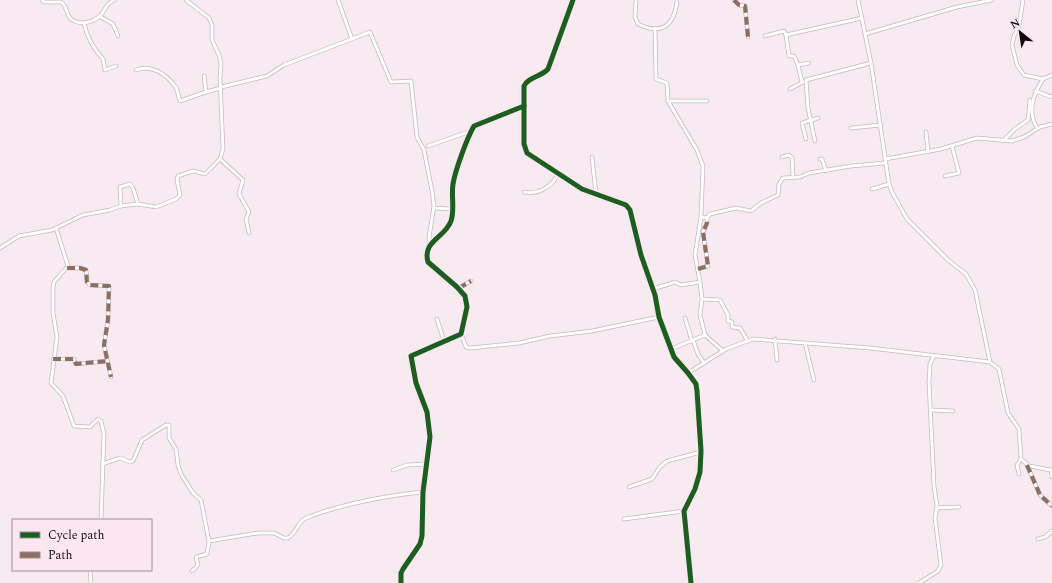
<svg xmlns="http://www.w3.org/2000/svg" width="1052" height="583" viewBox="0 0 1052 583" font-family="Spectral,serif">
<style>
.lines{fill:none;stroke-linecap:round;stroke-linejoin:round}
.street-casing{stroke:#c3babe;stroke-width:4.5}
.street{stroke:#fefcfd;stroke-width:3}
.quiet{stroke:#8d6e63;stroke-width:4;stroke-dasharray:8 4;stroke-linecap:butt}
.cycleway-casing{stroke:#fce6f0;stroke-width:8}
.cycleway{stroke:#1b5e20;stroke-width:5}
</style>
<rect width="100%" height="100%" fill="#f7ebf1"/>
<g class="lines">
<defs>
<g id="street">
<path d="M42,0L44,2H61C67,6 66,13 70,18C78,26 92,23 100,16C106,10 104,5 114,0"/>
<polyline points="338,0 352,39"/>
<path d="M573,0L548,69C541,77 528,77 524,86V144L527,153L582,189L626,205L630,210L641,255L655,295L659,317L674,357L688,373L696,384L697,391L701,451L700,472L695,489L684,511L691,583"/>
<path d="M636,0L635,17L638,24C662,36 675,25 677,0"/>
<polyline points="734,0 739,5 745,6 748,37"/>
<polyline points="858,0 871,63 889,184 892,192 907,219 948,260 966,274 975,290 990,362"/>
<polyline points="1023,0 1019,26 1014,36 1012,45 1017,65 1024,75 1043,79"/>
<polyline points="99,16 113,24 118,36"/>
<path d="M84,23C87,38 93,48 103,59L105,70L116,66"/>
<polyline points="655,28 656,79 667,83 668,101"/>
<polyline points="865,34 957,7 992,0"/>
<polyline points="765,36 784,31 786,35"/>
<polyline points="798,65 794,56 789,56 786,35 862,18"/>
<path d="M136,70C151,64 166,74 175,86C178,90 178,96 180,101L206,92"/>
<polyline points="204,76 206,92 221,88"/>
<polyline points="802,82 798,65 809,63"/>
<polyline points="221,87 267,76 284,65 370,32 391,82 411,81 417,137 424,150 432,191 434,206 429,237 430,243"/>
<polyline points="790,89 803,82"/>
<polyline points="1035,91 1052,97"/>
<polyline points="851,128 881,125"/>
<path d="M1037,128C1027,111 1033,95 1043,79L1052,75"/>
<polyline points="926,132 928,152"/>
<polyline points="806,139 802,123 818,118"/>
<polyline points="815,141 808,108 806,80 871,63"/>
<polyline points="1003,141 1015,129 1028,120 1030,100"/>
<polyline points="428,146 471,131"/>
<polyline points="592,157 596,194"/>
<polyline points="782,157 789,155 792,158 793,176"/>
<polyline points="220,159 243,180 239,194 249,212 246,219 249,233"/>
<polyline points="820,159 822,159 826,171"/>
<polyline points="885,159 941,149 977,138 1012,141 1024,137 1040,127 1052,124"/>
<polyline points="945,176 959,173 952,146"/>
<polyline points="872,189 889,184"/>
<path d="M524,192C538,195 552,187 558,174"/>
<polyline points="121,206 120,187 130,184 133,188 138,204"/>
<polyline points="434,208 452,209"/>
<polyline points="701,217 707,218 710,214 736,208 751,211 761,203 778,195 779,184 783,178 800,177 809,173 851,166 885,163"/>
<polyline points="56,228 68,266 54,282 53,288 53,313 57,337 51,383 63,396 74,426 90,427 98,419 101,421 104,434 101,520"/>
<polyline points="0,248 19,236 52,230 83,215 110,210 121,206 138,204 156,207 176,199 180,195 177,180 178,176 193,171 205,174 220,159 223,149 220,79 221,64 219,55 212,40 212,25 209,18 186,0"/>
<polyline points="67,268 80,268 86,270 87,282 90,285 109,286 108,320 104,345 111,377"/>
<polyline points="698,269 708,266 703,232 707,223 707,218"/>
<polyline points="700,282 695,255 701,217 703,166 697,150 668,101 707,101"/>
<polyline points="459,288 471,281"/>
<polyline points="653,289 675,282 681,285 700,282 702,299 720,300 728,315 728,321 732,322 732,327 740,328 747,340"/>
<polyline points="702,299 700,315 705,335"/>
<polyline points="685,318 692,341"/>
<polyline points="437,319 444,341"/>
<polyline points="461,334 466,347 470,348 519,343 550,336 592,331 659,317"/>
<polyline points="775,339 777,360"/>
<polyline points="693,340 698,354 704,363"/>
<polyline points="805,343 814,380"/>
<polyline points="671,349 705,335 723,351"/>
<polyline points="53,359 74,359 76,364 107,361"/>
<polyline points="688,373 726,349 753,339 870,348 990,362 999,369 1008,413 1019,429 1021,459 1029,466 1051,470 1052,477"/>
<polyline points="931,410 953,411"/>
<path d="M102,464L120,458L130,462L133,461L142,440L166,425H169V438L176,449L178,465L181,474L193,493L201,500L209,541L258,533H274L284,538H288C296,534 298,521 306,518C338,505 389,495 423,492"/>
<polyline points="1027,465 1040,495 1052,506"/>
<polyline points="393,470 407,465 428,464"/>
<polyline points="1019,474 1017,465 1021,459"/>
<polyline points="629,487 652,479 660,467 667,461 701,452"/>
<polyline points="937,508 959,507"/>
<polyline points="624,519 684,511"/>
<polyline points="1038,539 1045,537 1052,531"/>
<polyline points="90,570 91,583"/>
<polyline points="192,571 198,565 196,557 207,554 209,541"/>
<path d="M401,583V573L403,569L420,544L422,536L423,492L430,437L427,412L416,383L411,356L461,334L467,307L465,296L457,287L428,262C422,241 445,238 451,221C455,210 451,196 453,184C455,171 467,138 474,126L524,106"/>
<polyline points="919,583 938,571 941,565 935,518 937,506 934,486 929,382 930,364 934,356"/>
</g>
</defs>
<use href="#street" class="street-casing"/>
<use href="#street" class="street"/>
<g class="quiet">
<polyline points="734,0 739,5 745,6 748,37"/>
<polyline points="67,268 80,268 86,270 87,282 90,285 109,286 108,320 104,345 111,377"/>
<polyline points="698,269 708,266 703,232 707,223 707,218"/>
<polyline points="459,288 471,281"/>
<polyline points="53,359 74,359 76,364 107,361"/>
<polyline points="1027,465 1040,495 1052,506"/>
</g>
<defs>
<g id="cycleway">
<path d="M573,0L548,69C541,77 528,77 524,86V144L527,153L582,189L626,205L630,210L641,255L655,295L659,317L674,357L688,373L696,384L697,391L701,451L700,472L695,489L684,511L691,583"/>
<path d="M401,583V573L403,569L420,544L422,536L423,492L430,437L427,412L416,383L411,356L461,334L467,307L465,296L457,287L428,262C422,241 445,238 451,221C455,210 451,196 453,184C455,171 467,138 474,126L524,106"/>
</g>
</defs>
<use href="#cycleway" class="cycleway-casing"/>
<use href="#cycleway" class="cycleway"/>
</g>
<rect x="12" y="519" width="140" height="52" fill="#fce6f0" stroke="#9e8e95"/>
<rect x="20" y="532" width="20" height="6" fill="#1b5e20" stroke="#9e8e95"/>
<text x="48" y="539" font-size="12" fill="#10090d">Cycle path</text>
<rect x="20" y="552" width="20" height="6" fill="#8d6e63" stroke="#9e8e95"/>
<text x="48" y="559" font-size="12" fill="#10090d">Path</text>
<g transform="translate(1020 32) rotate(330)" stroke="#fce6f0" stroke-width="3" paint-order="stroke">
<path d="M0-3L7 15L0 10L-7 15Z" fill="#10090d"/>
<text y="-6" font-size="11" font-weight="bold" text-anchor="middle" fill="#10090d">N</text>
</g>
</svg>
